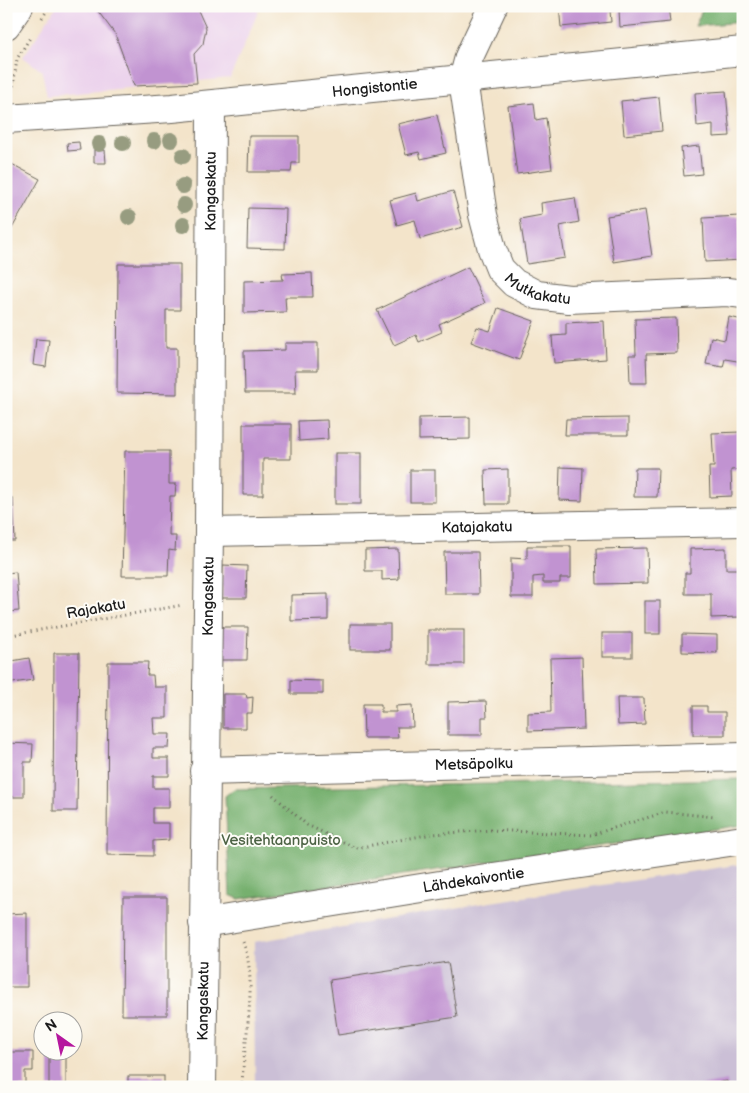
<svg xmlns="http://www.w3.org/2000/svg" width="749" height="1093" viewBox="0 0 749 1093" font-family="'Balsamiq Sans',sans-serif">
<style>
.built{fill:#ebd1ec}
.industrial{fill:#cbbfd6}
.forest{fill:#76b06e;stroke:#496645}
.building{fill:#c193d1}
.lines{fill:none;stroke-linecap:round;stroke-linejoin:round}
.minor-casing{stroke:#676259;stroke-width:30}
.path{stroke:#676259;stroke-width:3;stroke-dasharray:1 4;stroke-linecap:butt}
.minor{stroke:#fff;stroke-width:28}
.tree{fill:#979c80}
.labels{text-anchor:middle;dominant-baseline:central;stroke-width:4;stroke-linejoin:round;paint-order:stroke}
.street-label{font-size:15px;fill:#1c1c1c;stroke:#fdfcf7}
.park-label{font-size:15px;fill:#4c6244;stroke:#fdfcf7}
</style>
<rect width="100%" height="100%" fill="#fdfcf7"/>
<filter id="ink" filterUnits="userSpaceOnUse"><feTurbulence type="fractalNoise" baseFrequency=".02" numOctaves="2"/><feDisplacementMap in="SourceGraphic" scale="10" xChannelSelector="R" yChannelSelector="G"/><feConvolveMatrix kernelMatrix="1 2 1 2 8 2 1 2 1" color-interpolation-filters="sRGB"/></filter>
<filter id="wash" filterUnits="userSpaceOnUse"><feTurbulence type="fractalNoise" baseFrequency=".0096" numOctaves="4" result="noise"/><feDisplacementMap in="SourceGraphic" scale="20" xChannelSelector="R" yChannelSelector="G"/><feGaussianBlur stdDeviation="1.12" result="paint"/><feColorMatrix in="noise" values="0 0 0 0 0 0 0 0 0 0 0 0 0 0 0 0 0 1.4 0 .05"/><feComposite in="paint" operator="in"/></filter>
<g filter="url(#wash)">
<rect width="100%" height="100%" fill="#f3e4ca"/>
<polygon class="built" points="57,6 253,6 259,10 230,78 47,96 42,71 23,57"/>
<polygon class="industrial" points="743,864 743,1087 255,1087 254,942 491,902"/>
<g class="forest">
<polygon points="704,6 743,6 743,22 695,26"/>
<polygon points="743,779 743,825 239,899 230,895 225,796 234,789"/>
</g>
<g id="blocks">
<g class="building">
<polygon points="94,6 196,6 206,28 203,44 194,54 197,83 134,86 115,34"/>
<polygon points="559,6 668,6 670,22 620,27 619,10 610,11 611,22 561,27"/>
<polygon points="726,91 730,136 713,137 713,124 697,126 695,93"/>
<polygon points="659,97 662,131 624,135 621,101"/>
<polygon points="534,103 536,120 546,118 552,169 517,174 508,106"/>
<polygon points="437,115 446,153 421,159 419,152 406,155 398,124"/>
<polygon points="249,136 299,136 299,163 292,163 291,172 248,172"/>
<polygon points="79,142 80,150 68,151 67,143"/>
<polygon points="699,146 702,174 684,176 681,148"/>
<polygon points="94,150 105,150 106,163 94,163"/>
<polygon points="6,161 40,179 6,239"/>
<polygon points="453,191 463,227 420,239 415,220 397,225 390,200 416,193 418,201"/>
<polygon points="575,198 579,222 560,226 565,258 527,264 520,219 542,215 541,203"/>
<polygon points="248,208 286,209 285,249 247,248"/>
<polygon points="645,210 652,256 614,262 607,216"/>
<polygon points="739,216 742,260 705,262 703,218"/>
<polygon points="118,264 180,264 180,310 166,310 166,348 177,348 177,394 117,393"/>
<polygon points="468,267 485,303 439,324 442,332 419,342 416,335 394,345 377,310"/>
<polygon points="312,273 313,297 285,297 286,312 244,313 244,281 283,280 282,274"/>
<polygon points="498,308 534,321 519,360 471,342 477,327 490,331"/>
<polygon points="729,317 743,320 743,362 725,359 723,367 706,364 711,337 725,340"/>
<polygon points="676,318 677,353 646,354 647,383 630,383 629,355 636,355 635,319"/>
<polygon points="604,321 606,359 554,363 552,336 566,335 566,323"/>
<polygon points="36,339 49,340 46,367 33,365"/>
<polygon points="285,343 318,343 318,370 295,370 296,393 245,393 244,351 285,350"/>
<polygon points="470,417 470,439 419,440 419,418"/>
<polygon points="628,418 628,435 565,435 566,419"/>
<polygon points="327,420 328,439 299,441 298,421"/>
<polygon points="243,424 291,424 291,459 263,459 263,495 243,495"/>
<polygon points="741,432 742,469 731,470 732,496 710,497 709,467 714,467 712,433"/>
<polygon points="125,451 169,451 169,484 176,484 175,496 170,496 169,536 176,536 175,551 169,550 168,576 122,576"/>
<rect x="335" y="453" width="26" height="51"/>
<polygon points="560,467 583,468 582,501 559,500"/>
<polygon points="635,468 658,468 657,497 634,497"/>
<polygon points="508,469 508,504 486,504 485,470"/>
<rect x="410" y="470" width="25" height="32"/>
<polygon points="6,498 13,498 15,541 6,541"/>
<polygon points="527,546 571,546 571,578 560,578 560,583 543,583 543,576 533,577 533,597 511,597 511,558 527,559"/>
<polygon points="647,548 648,583 597,584 596,549"/>
<polygon points="726,548 726,569 740,569 740,617 711,618 711,594 685,594 685,573 690,573 690,549"/>
<polygon points="398,549 399,579 382,580 382,571 365,571 365,550"/>
<polygon points="444,552 478,552 479,594 445,594"/>
<polygon points="223,565 247,566 246,598 222,598"/>
<polygon points="16,572 19,611 6,612 6,573"/>
<polygon points="328,594 328,620 291,621 291,595"/>
<rect x="645" y="601" width="15" height="33"/>
<rect x="350" y="624" width="40" height="26"/>
<polygon points="221,627 248,627 247,660 221,660"/>
<rect x="428" y="630" width="36" height="34"/>
<rect x="602" y="633" width="30" height="24"/>
<polygon points="682,634 717,635 717,653 682,652"/>
<polygon points="54,653 79,653 77,811 53,811"/>
<polygon points="582,657 584,729 528,731 528,713 551,712 550,658"/>
<polygon points="29,658 33,680 6,684 6,662"/>
<polygon points="108,662 148,662 147,675 153,675 154,687 167,687 167,718 153,718 154,734 170,734 169,748 153,748 153,758 169,758 169,776 153,776 153,788 169,788 169,808 153,808 153,823 169,823 169,840 153,841 153,856 107,855"/>
<polygon points="291,680 323,681 323,694 291,694"/>
<polygon points="223,694 246,694 247,698 253,697 252,713 246,713 246,728 223,728"/>
<polygon points="617,698 644,698 645,724 618,725"/>
<polygon points="486,701 487,717 482,717 482,735 448,735 448,702"/>
<polygon points="363,704 381,704 381,712 396,712 396,706 412,705 413,727 397,727 398,738 364,738"/>
<polygon points="693,706 707,706 707,712 725,712 725,735 693,735"/>
<polygon points="6,743 33,744 32,762 24,762 24,797 6,797"/>
<polygon points="123,897 167,897 167,1015 122,1015"/>
<polygon points="27,913 27,987 6,987 6,914"/>
<polygon points="448,962 457,1017 338,1035 330,980"/>
<rect x="49" y="1050" width="17" height="37"/>
<polygon points="6,1052 33,1052 33,1071 25,1071 25,1087 6,1087"/>
<rect x="128" y="1076" width="36" height="11"/>
<polygon points="727,1081 728,1087 700,1087 700,1086"/>
</g>
</g>
</g>
<g filter="url(#ink)">
<use href="#blocks" fill-opacity="0" stroke="#676259" stroke-width="1"/>
<g class="lines">
<defs>
<g id="minor">
<path id="s1" d="M493,6L469,57L463,80L483,215L492,249L500,269L514,283L537,295L569,299L727,292L743,294"/>
<polyline points="6,25 19,6"/>
<path id="s2" d="M6,119L172,108L743,51"/>
<path id="s3" d="M209,532L743,522"/>
<path id="s4" d="M204,771L743,757"/>
<path id="s5" d="M203,923L446,884L743,840"/>
<path id="s6" d="M202,1087L209,532L211,105"/>
</g>
</defs>
<use href="#minor" class="minor-casing"/>
<g class="path">
<polyline points="42,18 50,6"/>
<polyline points="6,83 13,88"/>
<polyline points="9,95 13,88 17,59 31,36"/>
<polyline points="6,636 183,605"/>
<polyline points="273,795 307,825 356,848 432,834 492,830 591,835 666,812 715,817"/>
<path d="M242,1087C243,1043 259,983 243,942"/>
</g>
<use href="#minor" class="minor"/>
</g>
<g class="tree">
<circle cx="171" cy="140" r="8"/>
<circle cx="154" cy="141" r="8"/>
<circle cx="123" cy="143" r="8"/>
<circle cx="99" cy="144" r="8"/>
<circle cx="183" cy="156" r="8"/>
<circle cx="183" cy="186" r="8"/>
<circle cx="184" cy="205" r="8"/>
<circle cx="129" cy="217" r="8"/>
<circle cx="183" cy="225" r="8"/>
</g>
</g>
<g class="labels">
<g class="street-label">
<text stroke="none"><textPath href="#s2" startOffset="370">Hongistontie</textPath></text>
<text stroke="none"><textPath href="#s6" startOffset="896">Kangaskatu</textPath></text>
<text stroke="none"><textPath href="#s1" startOffset="318">Mutkakatu</textPath></text>
<text stroke="none"><textPath href="#s3" startOffset="268">Katajakatu</textPath></text>
<text stroke="none"><textPath href="#s6" startOffset="491">Kangaskatu</textPath></text>
<text transform="translate(96 609) rotate(-10)">Rajakatu</text>
<text stroke="none"><textPath href="#s4" startOffset="270">Metsäpolku</textPath></text>
<text stroke="none"><textPath href="#s5" startOffset="274">Lähdekaivontie</textPath></text>
<text stroke="none"><textPath href="#s6" startOffset="86">Kangaskatu</textPath></text>
</g>
<g class="park-label">
<text x="281" y="840">Vesitehtaanpuisto</text>
</g>
</g>
<rect width="749" height="1093" fill="none" stroke="#fdfcf7" stroke-width="25"/>
<g transform="translate(58 1036) rotate(327)"><circle r="24" fill="#fdfcf7" stroke="#a3a29f"/>
<path d="M0-4L9 19L0 12L-9 19Z" fill="#b5179e"/>
<text y="-8" font-size="14" font-weight="bold" text-anchor="middle" fill="#1c1c1c">N</text>
</g>
</svg>
